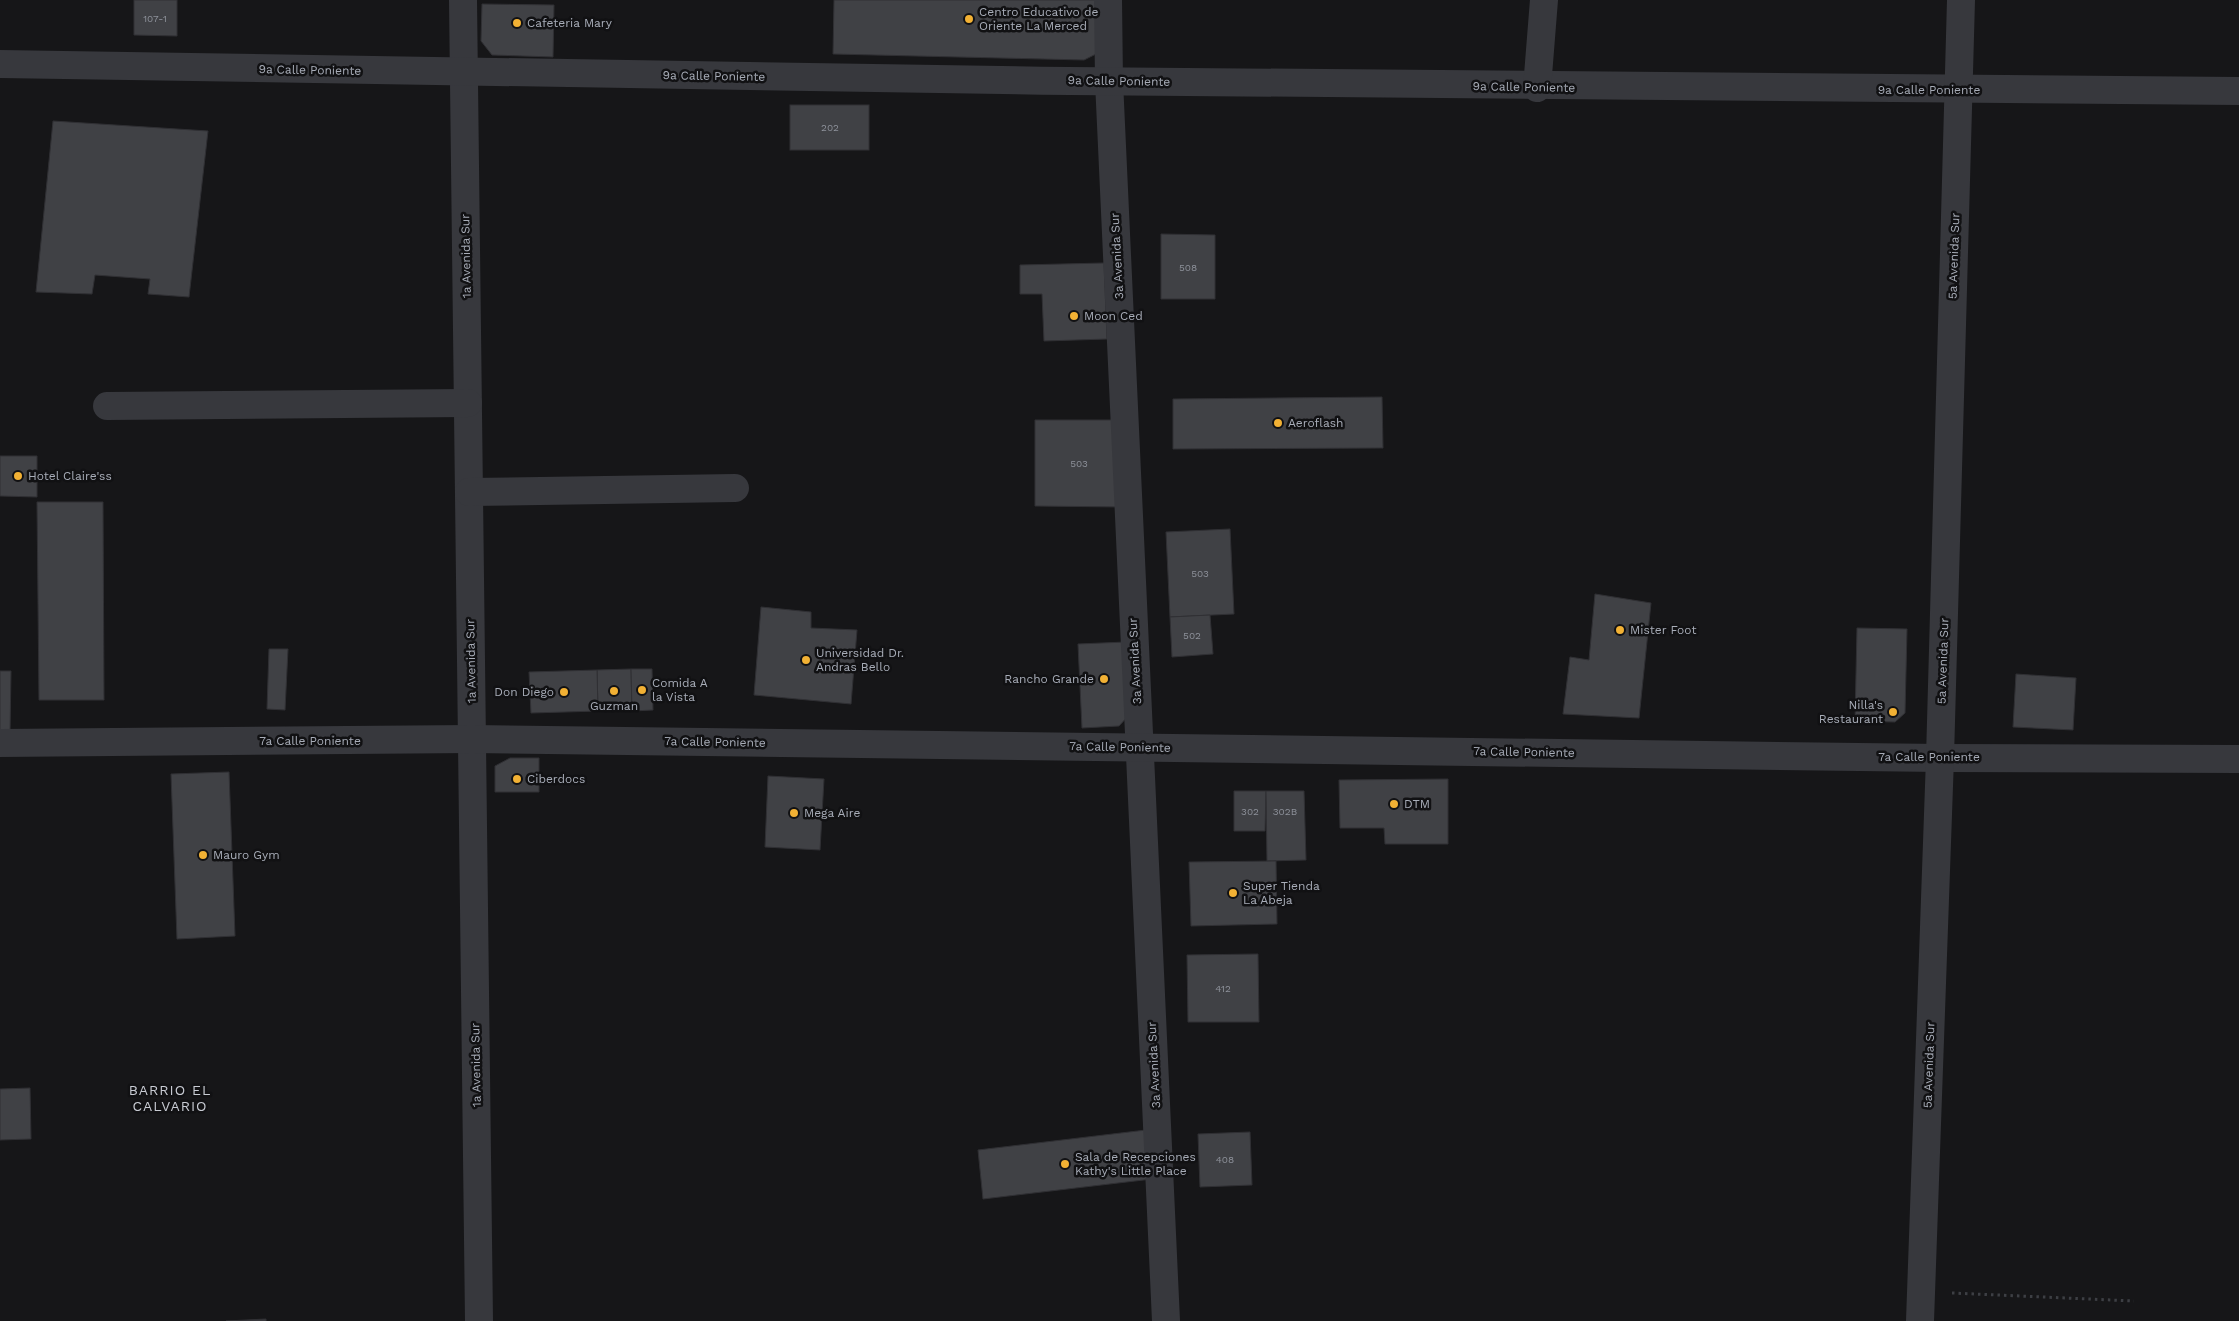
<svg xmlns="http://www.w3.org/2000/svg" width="2239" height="1321" viewBox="0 0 2239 1321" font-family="'Work Sans',sans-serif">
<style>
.building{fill:#404145;stroke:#303034}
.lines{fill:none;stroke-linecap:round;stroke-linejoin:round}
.path{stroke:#3d3f44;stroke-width:3;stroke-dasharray:2.5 4;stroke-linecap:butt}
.minor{stroke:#37383d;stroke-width:28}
.poi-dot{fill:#f2b134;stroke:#111113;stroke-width:2}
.labels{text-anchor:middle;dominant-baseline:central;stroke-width:5;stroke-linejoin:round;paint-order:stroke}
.number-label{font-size:10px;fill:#8e929b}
.poi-label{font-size:12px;fill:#a8adb8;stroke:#111113;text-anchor:start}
.street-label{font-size:12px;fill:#a8adb8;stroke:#111113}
.neighbourhood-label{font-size:14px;letter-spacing:1px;fill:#c9ccd4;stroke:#111113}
</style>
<rect width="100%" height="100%" fill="#161618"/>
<g class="building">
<polygon points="134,0 177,0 177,36 134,35"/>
<polygon points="834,0 1105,0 1100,52 1084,60 833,54"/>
<polygon points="482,4 554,5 553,57 492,55 481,41"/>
<rect x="790" y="105" width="79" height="45"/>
<polygon points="53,121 208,131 189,297 148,294 150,279 95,275 92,294 36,292"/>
<polygon points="1161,234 1215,235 1215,299 1161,299"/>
<polygon points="1104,263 1107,339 1044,341 1042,294 1020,294 1020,265"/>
<polygon points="1382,397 1383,448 1173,449 1173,399"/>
<polygon points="1035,420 1122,420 1123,507 1035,506"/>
<polygon points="0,456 37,456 37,497 0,496"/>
<polygon points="37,502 103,502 104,700 39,700"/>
<polygon points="1230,529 1234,614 1170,617 1166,532"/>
<polygon points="1595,594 1651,603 1639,718 1563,714 1570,657 1589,660"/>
<polygon points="761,607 811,612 811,628 857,630 851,704 754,695"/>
<polygon points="1210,615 1213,654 1172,657 1170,617"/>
<polygon points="1857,628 1907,629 1905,713 1895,722 1855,721"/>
<polygon points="1126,642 1130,714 1119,726 1082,728 1078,644"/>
<polygon points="269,649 288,649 285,710 267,709"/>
<polygon points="631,669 632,711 598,711 597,670"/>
<polygon points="631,669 652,669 653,710 632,711"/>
<polygon points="597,670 598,711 531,713 529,672"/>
<polygon points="0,671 11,671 10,732 0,732"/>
<polygon points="2016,674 2076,678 2073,730 2013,727"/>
<polygon points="510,758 539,758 539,792 495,792 495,766"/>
<polygon points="229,772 235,936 177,939 171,774"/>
<polygon points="768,776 824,779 820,850 765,847"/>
<polygon points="1448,779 1448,844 1385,844 1384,828 1340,828 1339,780"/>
<polygon points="1234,791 1266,791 1265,831 1234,831"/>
<polygon points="1266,791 1304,791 1306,860 1267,861"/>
<polygon points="1276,861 1277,924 1191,926 1189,862"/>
<polygon points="1258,954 1259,1022 1188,1022 1187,955"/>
<polygon points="30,1088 31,1139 0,1140 0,1089"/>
<polygon points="1146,1130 1152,1179 983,1199 978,1150"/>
<polygon points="1250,1132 1252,1185 1200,1187 1198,1134"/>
<polygon points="266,1319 266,1321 226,1321"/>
</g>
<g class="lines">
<polyline class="path" points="1952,1293 2134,1301"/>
<g class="minor">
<polyline points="463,0 479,1321"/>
<polyline points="1108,0 1109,81 1166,1321"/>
<path d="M0,64C746,78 1493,88 2239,91"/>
<polyline points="1537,88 1544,0"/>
<polyline points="107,406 468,403"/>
<polyline points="469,492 735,488"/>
<polyline points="0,743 472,739 1940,758 2239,759"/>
<polyline points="1920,1321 1940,758 1961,0"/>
</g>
</g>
<g class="poi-dot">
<circle cx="969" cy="19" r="5"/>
<circle cx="517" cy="23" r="5"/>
<circle cx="1074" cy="316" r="5"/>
<circle cx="1278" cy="423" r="5"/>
<circle cx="18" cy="476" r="5"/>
<circle cx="1620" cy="630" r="5"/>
<circle cx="806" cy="660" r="5"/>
<circle cx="1104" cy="679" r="5"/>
<circle cx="642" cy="690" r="5"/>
<circle cx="614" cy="691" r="5"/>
<circle cx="564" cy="692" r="5"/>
<circle cx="1893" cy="712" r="5"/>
<circle cx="517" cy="779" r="5"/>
<circle cx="1394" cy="804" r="5"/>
<circle cx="794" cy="813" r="5"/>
<circle cx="203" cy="855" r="5"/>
<circle cx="1233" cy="893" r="5"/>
<circle cx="1065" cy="1164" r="5"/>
</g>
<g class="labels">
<g class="number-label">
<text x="155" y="18">107-1</text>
<text x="830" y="127">202</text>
<text x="1188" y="267">508</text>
<text x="1079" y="463">503</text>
<text x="1200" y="573">503</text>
<text x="1192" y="635">502</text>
<text x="1250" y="811">302</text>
<text x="1285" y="811">302B</text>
<text x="1223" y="988">412</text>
<text x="1225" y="1159">408</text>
</g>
<g class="poi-label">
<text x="979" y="12">Centro Educativo de<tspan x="979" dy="14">Oriente La Merced</tspan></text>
<text x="527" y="23">Cafeteria Mary</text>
<text x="1084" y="316">Moon Ced</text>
<text x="1288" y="423">Aeroflash</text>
<text x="28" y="476">Hotel Claire'ss</text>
<text x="1630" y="630">Mister Foot</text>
<text x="816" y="653">Universidad Dr.<tspan x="816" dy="14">Andras Bello</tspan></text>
<text x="1094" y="679" text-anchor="end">Rancho Grande</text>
<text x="652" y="683">Comida A<tspan x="652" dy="14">la Vista</tspan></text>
<text x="554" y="692" text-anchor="end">Don Diego</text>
<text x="1883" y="705" text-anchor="end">Nilla's<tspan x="1883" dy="14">Restaurant</tspan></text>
<text x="614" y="706" text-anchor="middle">Guzman</text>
<text x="527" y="779">Ciberdocs</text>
<text x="1404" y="804">DTM</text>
<text x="804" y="813">Mega Aire</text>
<text x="213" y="855">Mauro Gym</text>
<text x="1243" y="886">Super Tienda<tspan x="1243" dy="14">La Abeja</tspan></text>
<text x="1075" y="1157">Sala de Recepciones<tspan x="1075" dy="14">Kathy's Little Place</tspan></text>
</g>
<g class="street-label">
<text transform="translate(310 70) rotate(1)">9a Calle Poniente</text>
<text transform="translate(714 76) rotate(1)">9a Calle Poniente</text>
<text transform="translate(1119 81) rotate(1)">9a Calle Poniente</text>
<text transform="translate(1524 87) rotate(1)">9a Calle Poniente</text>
<text x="1929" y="90">9a Calle Poniente</text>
<text transform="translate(466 256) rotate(-91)">1a Avenida Sur</text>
<text transform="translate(1117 256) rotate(-93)">3a Avenida Sur</text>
<text transform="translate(1954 256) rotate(-88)">5a Avenida Sur</text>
<text transform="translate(471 661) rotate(-91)">1a Avenida Sur</text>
<text transform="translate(1135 661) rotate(-93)">3a Avenida Sur</text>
<text transform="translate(1943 661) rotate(-88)">5a Avenida Sur</text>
<text x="310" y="741">7a Calle Poniente</text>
<text transform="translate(715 742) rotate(1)">7a Calle Poniente</text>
<text transform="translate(1120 747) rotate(1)">7a Calle Poniente</text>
<text transform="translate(1524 752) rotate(1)">7a Calle Poniente</text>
<text x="1929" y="757">7a Calle Poniente</text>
<text transform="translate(476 1065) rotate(-91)">1a Avenida Sur</text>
<text transform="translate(1154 1065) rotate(-93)">3a Avenida Sur</text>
<text transform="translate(1929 1065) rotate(-88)">5a Avenida Sur</text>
</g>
<g class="neighbourhood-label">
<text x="170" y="1090">BARRIO EL<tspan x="170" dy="16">CALVARIO</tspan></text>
</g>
</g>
</svg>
